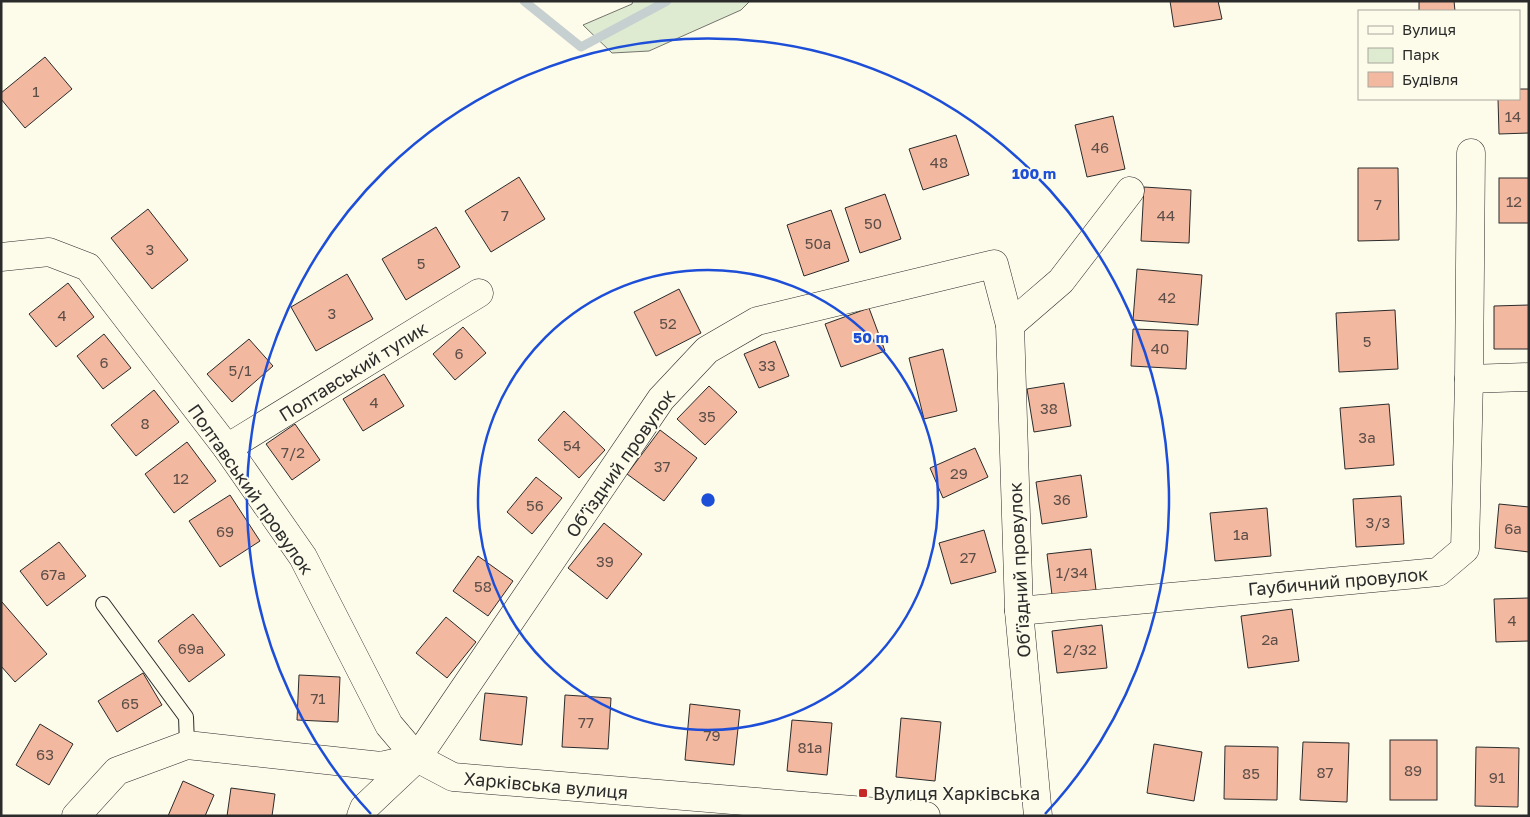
<svg xmlns="http://www.w3.org/2000/svg" width="1530" height="817" viewBox="0 0 1530 817" font-family="'Golos Text',sans-serif">
<style>
.green{fill:#deebd1;stroke:#74746e}
.lines{fill:none;stroke-linecap:round;stroke-linejoin:round}
.stream{stroke:#c7d0d0;stroke-width:9}
.building{fill:#f2b8a0;stroke:#2b2b2b}
.lane-casing{stroke:#2b2b2b;stroke-width:16}
.street-casing{stroke:#2b2b2b;stroke-width:29}
.secondary-casing{stroke:#2b2b2b;stroke-width:29}
.lane{stroke:#fdfbea;stroke-width:14}
.street{stroke:#fdfbea;stroke-width:28}
.secondary{stroke:#fdfbea;stroke-width:28}
.ring{fill:none;stroke:#1d4ed8;stroke-width:2.5}
.poi-dot{fill:#c62828;stroke:#fdfbea;stroke-width:2}
.labels{text-anchor:middle;dominant-baseline:central;stroke-width:4;stroke-linejoin:round;paint-order:stroke}
.number-label{font-size:15px;fill:#5d4e48}
.street-label{font-size:18px;fill:#2b2b2b;stroke:#fdfbea}
.poi-label{font-size:18px;fill:#2b2b2b;stroke:#fdfbea;text-anchor:start}
.centre{fill:#1d4ed8;stroke:#fdfbea;stroke-width:2.5}
.ring-label{font-size:15px;text-anchor:middle;font-weight:bold;fill:#1d4ed8;stroke:#fdfbea;stroke-width:4;stroke-linejoin:round;paint-order:stroke}
</style>
<rect width="100%" height="100%" fill="#fdfbea"/>
<polygon class="green" points="633,1 750,1 741,10 649,51 612,53 583,25 632,4"/>
<g class="lines">
<polyline class="stream" points="524,1 581,47 667,1"/>
</g>
<g class="building">
<polygon points="1170,1 1218,1 1222,19 1174,27"/>
<polygon points="1419,1 1454,1 1455,11 1419,11"/>
<polygon points="45,57 72,89 25,128 1,99 1,93"/>
<polygon points="1519,89 1529,89 1529,133 1499,134 1498,99 1519,99"/>
<polygon points="1113,116 1125,169 1087,177 1075,125"/>
<polygon points="956,135 969,175 923,190 909,149"/>
<polygon points="1358,168 1398,168 1399,240 1358,241"/>
<polygon points="519,177 545,219 491,252 465,211"/>
<rect x="1499" y="178" width="30" height="45"/>
<polygon points="1144,187 1191,190 1189,243 1141,241"/>
<polygon points="885,194 901,239 860,253 845,208"/>
<polygon points="148,209 188,260 152,289 111,238"/>
<polygon points="831,210 849,261 804,276 787,225"/>
<polygon points="436,227 460,267 406,300 382,259"/>
<polygon points="1137,269 1202,275 1198,325 1133,320"/>
<polygon points="347,274 373,319 316,351 291,307"/>
<polygon points="68,283 94,317 56,347 29,314"/>
<polygon points="679,289 701,333 656,356 634,312"/>
<polygon points="1529,305 1529,349 1494,349 1494,306"/>
<polygon points="869,308 885,351 841,367 825,324"/>
<polygon points="1395,310 1398,369 1339,372 1336,313"/>
<polygon points="463,327 486,353 455,380 433,354"/>
<polygon points="1133,329 1188,331 1186,369 1131,366"/>
<polygon points="104,334 131,368 103,389 77,356"/>
<polygon points="249,339 273,366 232,402 207,374"/>
<polygon points="775,341 789,376 759,388 744,354"/>
<polygon points="943,349 957,411 924,419 909,358"/>
<polygon points="384,374 404,406 363,431 343,399"/>
<polygon points="1064,383 1071,426 1034,432 1027,389"/>
<polygon points="709,386 737,412 705,445 677,419"/>
<polygon points="154,390 179,422 136,456 111,425"/>
<polygon points="1389,404 1394,465 1345,469 1340,408"/>
<polygon points="564,411 605,450 579,478 538,440"/>
<polygon points="295,424 320,460 292,480 266,444"/>
<polygon points="660,430 697,458 664,501 627,474"/>
<polygon points="187,442 216,481 174,513 145,474"/>
<polygon points="975,448 988,477 943,498 930,468"/>
<polygon points="1081,475 1087,517 1042,524 1036,482"/>
<polygon points="536,477 562,498 532,534 507,512"/>
<polygon points="230,495 260,541 220,567 189,521"/>
<polygon points="1401,496 1404,544 1356,547 1353,499"/>
<polygon points="1499,504 1529,507 1529,552 1495,548"/>
<polygon points="1267,508 1271,556 1215,561 1210,513"/>
<polygon points="604,523 642,554 607,599 568,568"/>
<polygon points="984,530 996,572 951,584 939,543"/>
<polygon points="59,542 86,576 47,606 20,571"/>
<polygon points="1091,549 1096,590 1052,595 1047,554"/>
<polygon points="478,556 513,581 488,616 453,591"/>
<polygon points="1529,598 1529,641 1496,642 1494,599"/>
<polygon points="2,602 47,654 15,682 1,666 1,603"/>
<polygon points="1292,609 1299,661 1248,668 1241,616"/>
<polygon points="193,614 225,655 189,682 158,641"/>
<polygon points="446,617 476,642 447,678 416,653"/>
<polygon points="1102,625 1107,668 1057,673 1052,631"/>
<polygon points="143,673 162,705 117,732 98,701"/>
<polygon points="299,675 340,677 338,722 297,720"/>
<polygon points="485,693 527,697 522,745 480,740"/>
<polygon points="565,695 611,698 608,749 562,747"/>
<polygon points="690,704 740,710 734,765 685,760"/>
<polygon points="901,718 941,722 935,781 896,777"/>
<polygon points="792,720 832,723 827,775 787,771"/>
<polygon points="40,724 73,744 49,785 16,765"/>
<rect x="1390" y="740" width="47" height="60"/>
<polygon points="1303,742 1349,743 1347,802 1300,800"/>
<polygon points="1154,744 1202,752 1194,801 1147,793"/>
<polygon points="1225,746 1278,747 1277,800 1224,799"/>
<polygon points="1476,747 1519,748 1518,807 1475,806"/>
<polygon points="183,781 214,795 205,816 168,816"/>
<polygon points="231,788 275,794 272,816 227,816"/>
</g>
<g class="lines">
<defs>
<polyline id="lane" points="103,604 186,717 187,745"/>
<g id="street">
<polyline points="1010,325 1061,281 1130,191"/>
<polyline points="1469,379 1529,377"/>
<polyline points="227,448 479,293"/>
<polyline points="1019,611 1438,572 1465,549 1469,379 1471,153"/>
<polyline points="76,816 117,771 187,745 381,766 417,758"/>
<polyline points="361,816 364,808 417,758 661,399 707,350 757,321 994,264 1010,325 1019,611 1038,816"/>
</g>
<polyline id="secondary" points="1,257 49,252 88,267 227,448 303,557 389,725 417,758 453,777 926,816"/>
</defs>
<use href="#lane" class="lane-casing"/>
<use href="#street" class="street-casing"/>
<use href="#secondary" class="secondary-casing"/>
<use href="#lane" class="lane"/>
<use href="#street" class="street"/>
<use href="#secondary" class="secondary"/>
</g>
<g class="ring">
<circle cx="708" cy="500" r="230"/>
<path d="M371 814A461 461 0 1 1 1045 814"/>
</g>
<rect class="poi-dot" x="858" y="788" width="10" height="10" rx="2.5"/>
<g class="labels">
<g class="number-label">
<text x="36" y="91">1</text>
<text x="1513" y="116">14</text>
<text x="1100" y="147">46</text>
<text x="939" y="162">48</text>
<text x="1514" y="201">12</text>
<text x="1378" y="204">7</text>
<text x="505" y="215">7</text>
<text x="1166" y="215">44</text>
<text x="873" y="223">50</text>
<text x="818" y="243">50а</text>
<text x="150" y="249">3</text>
<text x="421" y="263">5</text>
<text x="1167" y="297">42</text>
<text x="332" y="313">3</text>
<text x="62" y="315">4</text>
<text x="668" y="323">52</text>
<text x="1367" y="341">5</text>
<text x="1160" y="348">40</text>
<text x="459" y="353">6</text>
<text x="104" y="362">6</text>
<text x="767" y="365">33</text>
<text x="240" y="370">5/1</text>
<text x="374" y="402">4</text>
<text x="1049" y="408">38</text>
<text x="707" y="416">35</text>
<text x="145" y="423">8</text>
<text x="1367" y="437">3а</text>
<text x="572" y="445">54</text>
<text x="293" y="452">7/2</text>
<text x="662" y="466">37</text>
<text x="959" y="473">29</text>
<text x="181" y="478">12</text>
<text x="1062" y="499">36</text>
<text x="535" y="505">56</text>
<text x="1378" y="522">3/3</text>
<text x="1513" y="528">6а</text>
<text x="225" y="531">69</text>
<text x="1241" y="534">1а</text>
<text x="968" y="557">27</text>
<text x="605" y="561">39</text>
<text x="1072" y="572">1/34</text>
<text x="53" y="574">67а</text>
<text x="483" y="586">58</text>
<text x="1512" y="620">4</text>
<text x="1270" y="639">2а</text>
<text x="191" y="648">69а</text>
<text x="1080" y="649">2/32</text>
<text x="318" y="698">71</text>
<text x="130" y="703">65</text>
<text x="586" y="722">77</text>
<text x="712" y="735">79</text>
<text x="810" y="747">81а</text>
<text x="45" y="754">63</text>
<text x="1413" y="770">89</text>
<text x="1325" y="772">87</text>
<text x="1251" y="773">85</text>
<text x="1497" y="777">91</text>
</g>
<g class="street-label">
<text transform="translate(353 371) rotate(-32)">Полтавський тупик</text>
<text transform="translate(620 463) rotate(-55)">Обʼїздний провулок</text>
<text transform="translate(251 489) rotate(55)">Полтавський провулок</text>
<text transform="translate(1019 570) rotate(-93)">Обʼїздний провулок</text>
<text transform="translate(1338 581) rotate(-5)">Гаубичний провулок</text>
<text transform="translate(546 785) rotate(5)">Харківська вулиця</text>
</g>
<g class="poi-label">
<text x="873" y="793">Вулиця Харківська</text>
</g>
</g>
<circle cx="708" cy="500" r="8" class="centre"/>
<g class="ring-label">
<text x="1034" y="179">100 m</text>
<text x="871" y="343">50 m</text>
</g>
<rect width="1530" height="817" fill="none" stroke="#2b2b2b" stroke-width="5"/>
<rect x="1358" y="10" width="162" height="90" fill="#fdfbea" stroke="#a9a89e"/>
<rect x="1368" y="26" width="25" height="8" fill="#fdfbea" stroke="#a9a89e"/>
<text x="1402" y="35" font-size="15" fill="#2b2b2b">Вулиця</text>
<rect x="1368" y="48" width="25" height="15" fill="#deebd1" stroke="#a9a89e"/>
<text x="1402" y="60" font-size="15" fill="#2b2b2b">Парк</text>
<rect x="1368" y="72" width="25" height="15" fill="#f2b8a0" stroke="#a9a89e"/>
<text x="1402" y="85" font-size="15" fill="#2b2b2b">Будівля</text>
</svg>
